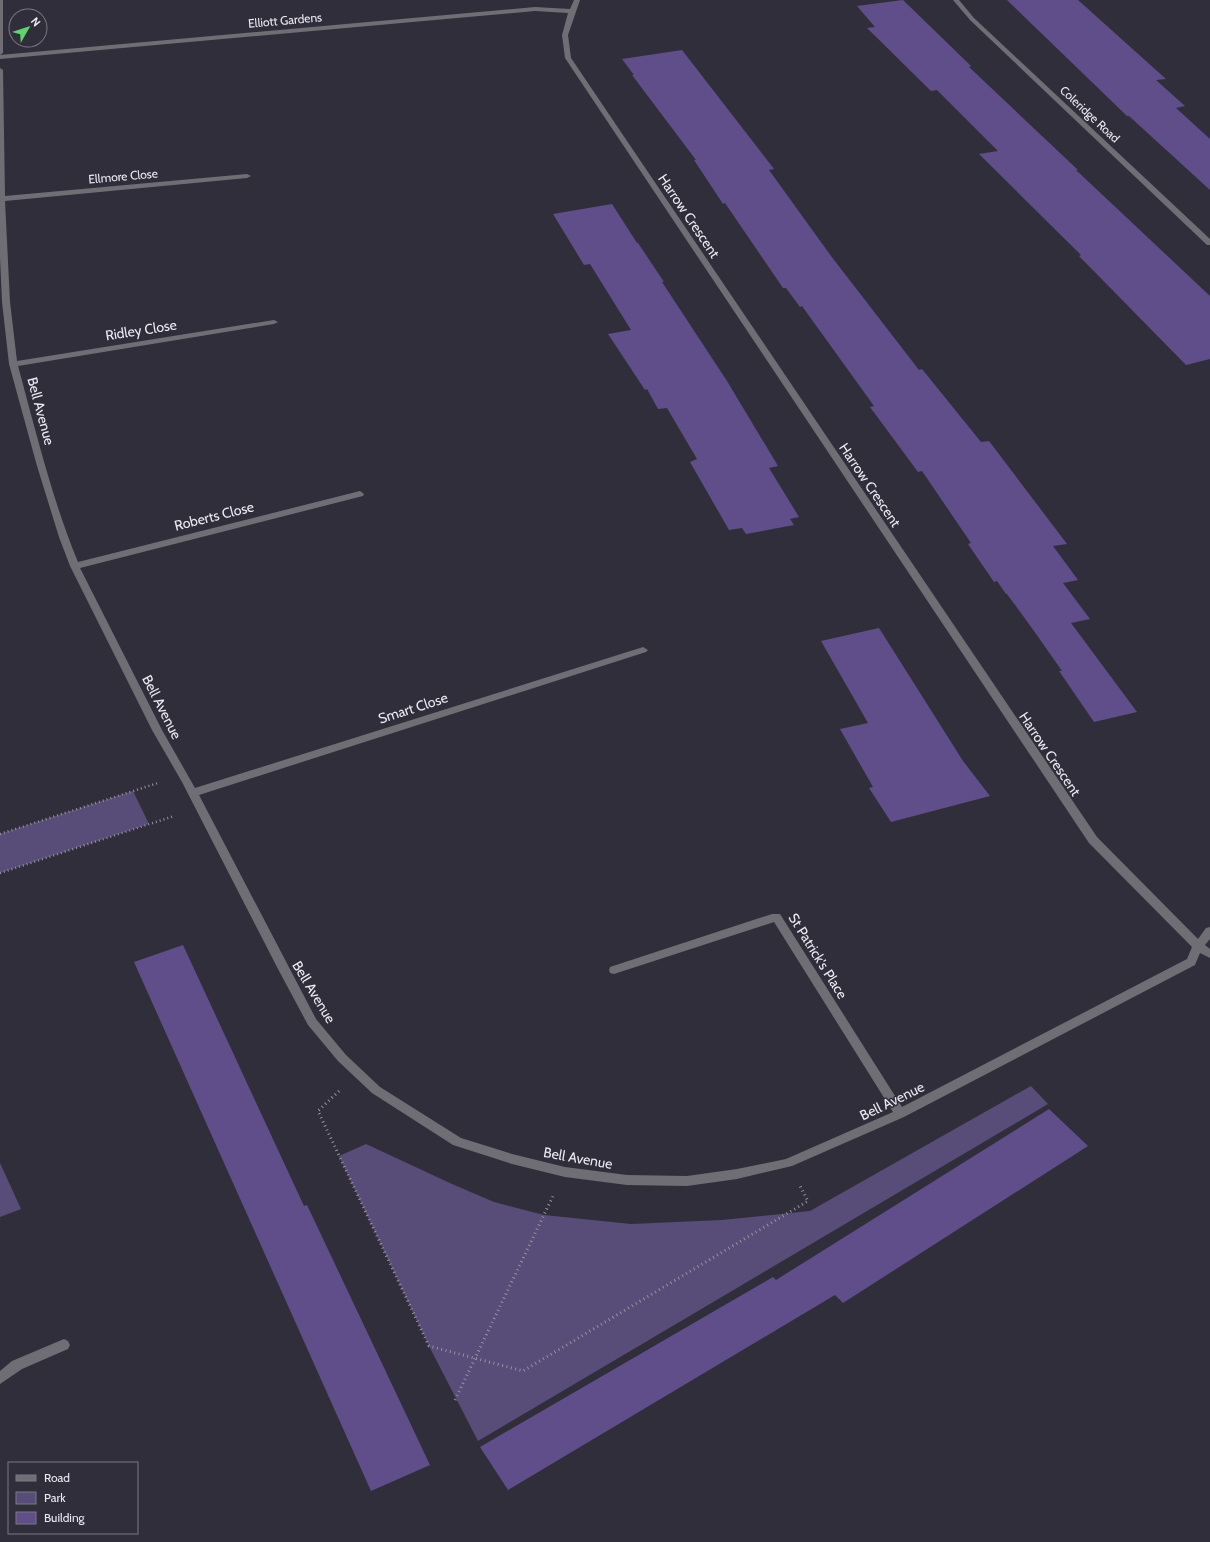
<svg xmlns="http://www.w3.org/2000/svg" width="1210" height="1542" viewBox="0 0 1210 1542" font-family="Cabin,sans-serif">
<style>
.green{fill:#584d78}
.building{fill:#604e8b}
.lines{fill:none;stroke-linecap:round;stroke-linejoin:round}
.path-far1{stroke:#96939e;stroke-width:2.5;stroke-dasharray:1 3;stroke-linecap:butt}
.path{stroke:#96939e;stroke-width:3;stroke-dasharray:1 3.5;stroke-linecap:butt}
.service{fill:#6f6e75;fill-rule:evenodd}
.minor{fill:#6f6e75;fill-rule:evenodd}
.labels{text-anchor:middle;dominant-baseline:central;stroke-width:3;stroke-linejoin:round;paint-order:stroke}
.far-street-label{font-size:12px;fill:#ebe9f2;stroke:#312e3b}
.street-label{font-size:14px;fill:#ebe9f2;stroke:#312e3b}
</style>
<rect width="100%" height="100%" fill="#312e3b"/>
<g class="green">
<polygon points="133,791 149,824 0,873 0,834"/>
<polygon points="1031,1086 1048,1104 478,1441 429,1346 339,1156 366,1144 452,1184 494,1202 544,1215 631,1224 722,1220 810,1211"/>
<polygon points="0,1163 21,1209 0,1217"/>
</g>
<g class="building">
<polygon points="903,0 971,66 969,67 1078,170 1076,170 1210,296 1210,359 1186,365 1079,256 1081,255 979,154 998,151 937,90 931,91 867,28 875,27 857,6"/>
<polygon points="1007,0 1078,0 1166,79 1156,80 1185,106 1176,108 1210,139 1210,190 1129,116 1127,116"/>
<polygon points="682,50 774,169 769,170 831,256 919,370 922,369 981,442 989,441 1067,544 1053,546 1078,580 1063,583 1090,619 1071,623 1137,712 1094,722 1059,671 1062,671 1034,631 1007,594 1006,594 997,581 994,582 968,544 971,543 922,471 918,472 870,407 874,406 802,306 800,307 786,288 783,288 725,203 723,204 694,160 696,160 632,75 634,75 622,59"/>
<polygon points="612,204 637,243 638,243 664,282 662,282 727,381 778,466 769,468 799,517 790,519 794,525 746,534 742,528 729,530 690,462 697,459 667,408 658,409 647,389 645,390 608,334 631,330 590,264 584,265 553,214"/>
<polygon points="879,628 963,761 990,796 891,822 869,788 873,787 840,729 868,723 821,641"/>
<polygon points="183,945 304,1206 307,1205 430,1465 371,1491 134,962"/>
<polygon points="1049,1109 1088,1146 843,1303 835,1295 508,1490 480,1447 773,1277 776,1280"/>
</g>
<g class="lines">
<g class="path-far1">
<polyline points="0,834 158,783"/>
<polyline points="0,873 174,816"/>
</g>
<g class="path">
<polyline points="339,1091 318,1111 429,1346 523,1371 808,1201 800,1186"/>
<polyline points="455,1400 553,1196"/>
</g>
<polygon class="service" points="64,1339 68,1341 70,1345 68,1349 22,1369 0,1384 0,1371 12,1361"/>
<g class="minor">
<path d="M0,0H3V53L0,55L535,7L570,9L574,0H580L568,35L571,58L1097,837L1198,939L1206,928L1210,927V939L1205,945L1210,949V958L1200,953L1195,965L904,1117L792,1166L737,1179L687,1186L627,1185L565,1177L512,1164L453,1145L372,1093L338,1061L308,1025L278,969L182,782L152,730L70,566L59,537L37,466L9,364L2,302L0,257V68L3,70L5,196L247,174L251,176L247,178L5,201L10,302L17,361L274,320L278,322L274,324L18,366C36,432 52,499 78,562L360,491L364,494L363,496L80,568L162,730L195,788L640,648L643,647L648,650L646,652L199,795L316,1019L346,1055L380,1087L461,1138L512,1154L565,1167L627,1175L687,1176L737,1169L786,1159L893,1112L774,922L614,974L610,973L609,970L610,967L772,914H780L902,1107L1187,959L1192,947L1089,843L565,58L562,35L568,13L535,11L0,59Z"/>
<polygon points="953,0 959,0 974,18 1210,239 1210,245 1207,245 970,20"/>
</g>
</g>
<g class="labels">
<g class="far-street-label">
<text transform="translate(285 20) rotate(-5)">Elliott Gardens</text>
<text transform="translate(1090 114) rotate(43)">Coleridge Road</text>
<text transform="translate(123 176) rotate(-5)">Ellmore Close</text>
</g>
<g class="street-label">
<text transform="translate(689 216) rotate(56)">Harrow Crescent</text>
<text transform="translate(141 330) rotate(-9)">Ridley Close</text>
<text transform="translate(41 411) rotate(75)">Bell Avenue</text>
<text transform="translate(870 485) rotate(56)">Harrow Crescent</text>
<text transform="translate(214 516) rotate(-14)">Roberts Close</text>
<text transform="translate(162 707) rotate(63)">Bell Avenue</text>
<text transform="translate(413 708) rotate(-18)">Smart Close</text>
<text transform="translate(1050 754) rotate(56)">Harrow Crescent</text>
<text transform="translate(818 956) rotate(58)">St Patrick's Place</text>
<text transform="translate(314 992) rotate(59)">Bell Avenue</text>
<text transform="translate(892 1101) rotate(-26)">Bell Avenue</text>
<text transform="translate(578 1158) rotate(10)">Bell Avenue</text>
</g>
</g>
<rect x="8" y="1462" width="130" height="72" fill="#312e3b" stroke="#7b7984"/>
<rect x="16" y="1475" width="20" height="6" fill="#6f6e75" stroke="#7b7984"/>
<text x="44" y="1482" font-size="12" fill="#ebe9f2">Road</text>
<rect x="16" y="1492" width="20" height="12" fill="#584d78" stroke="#7b7984"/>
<text x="44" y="1502" font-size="12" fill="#ebe9f2">Park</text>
<rect x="16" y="1512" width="20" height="12" fill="#604e8b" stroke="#7b7984"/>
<text x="44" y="1522" font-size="12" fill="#ebe9f2">Building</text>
<g transform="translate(28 28) rotate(51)"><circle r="19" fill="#312e3b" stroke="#7b7984"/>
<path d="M0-3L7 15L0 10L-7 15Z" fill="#5ed56c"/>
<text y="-6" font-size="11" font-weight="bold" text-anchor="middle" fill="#ebe9f2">N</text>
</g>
</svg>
